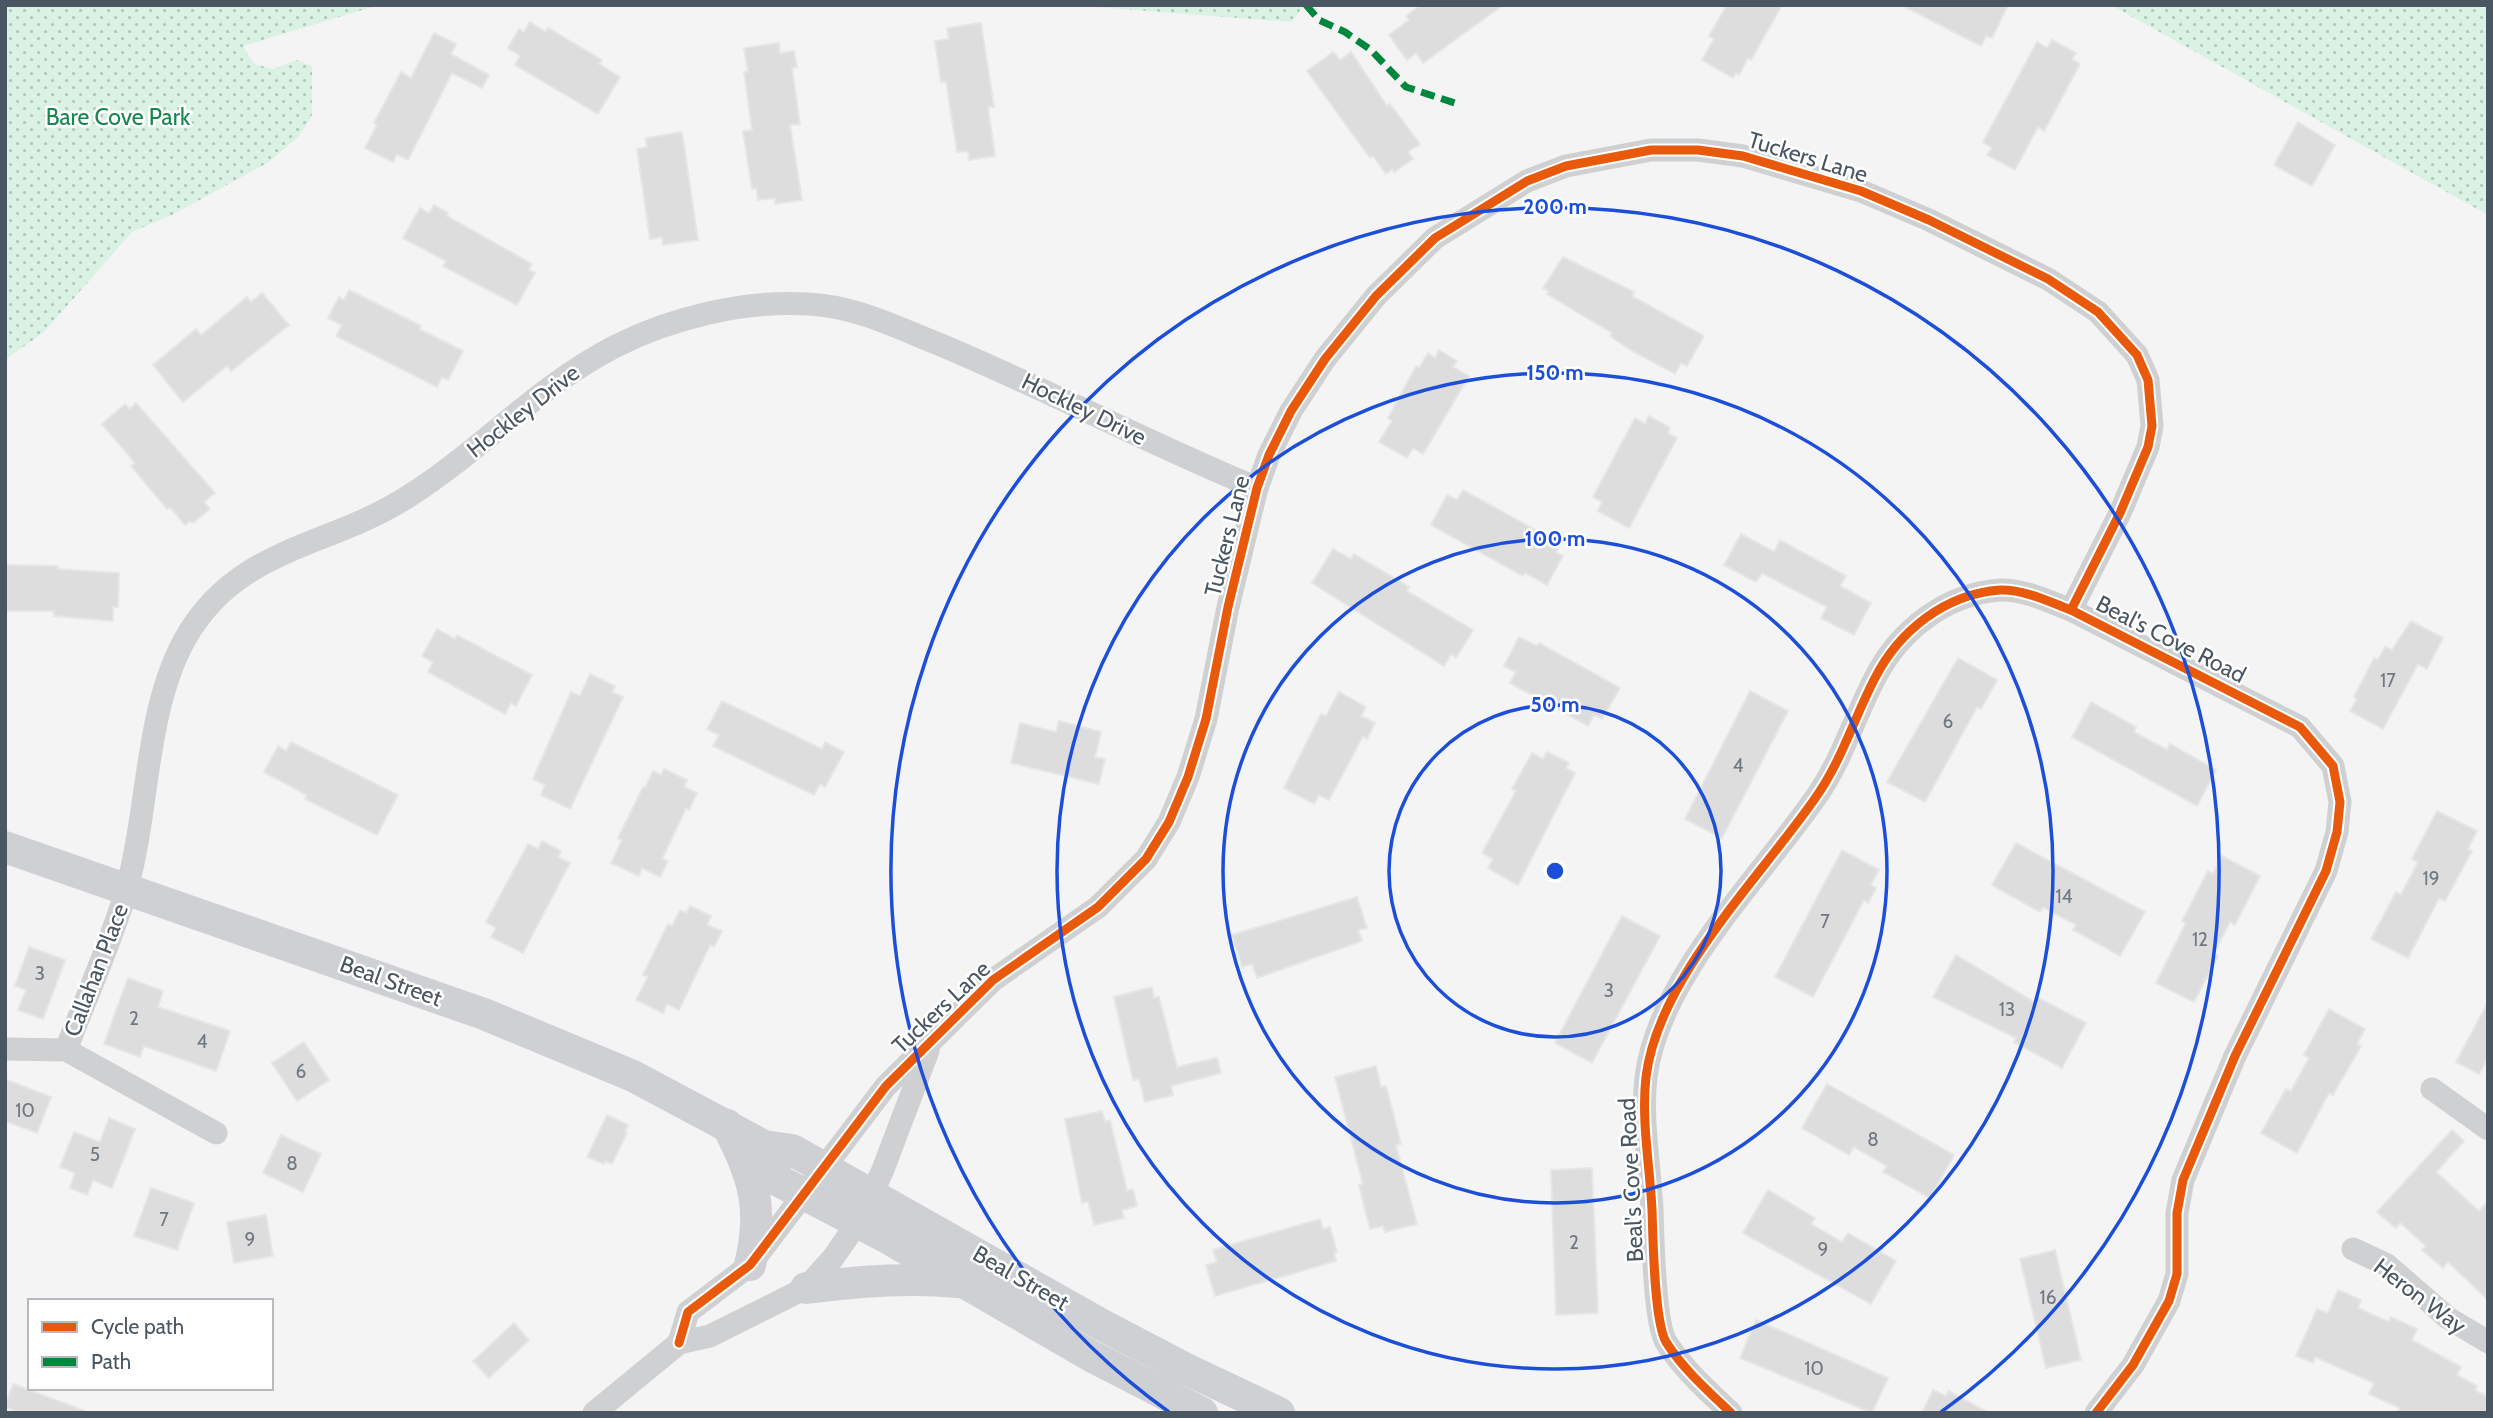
<svg xmlns="http://www.w3.org/2000/svg" width="2493" height="1418" viewBox="0 0 2493 1418" font-family="Cabin,sans-serif">
<style>
.park{fill:url(#park-dots)}
.building{fill:#ddddde;stroke:#e5e6e7;stroke-width:2}
.lines{fill:none;stroke-linecap:round;stroke-linejoin:round}
.street{stroke:#ced0d2;stroke-width:23}
.secondary{stroke:#ced0d4;stroke-width:32}
.quiet{stroke:#00873e;stroke-width:7;stroke-dasharray:14 7;stroke-linecap:butt}
.cycleway-casing{stroke:#fff;stroke-width:13}
.cycleway{stroke:#e8590c;stroke-width:9}
.ring{fill:none;stroke:#1d4ed8;stroke-width:3.5}
.labels{text-anchor:middle;dominant-baseline:central;stroke-width:5;stroke-linejoin:round;paint-order:stroke}
.number-label{font-size:19px;fill:#707881}
.park-label{font-size:23px;fill:#17864f;stroke:#fff}
.street-label{font-size:23px;fill:#4a5661;stroke:#fff}
.centre{fill:#1d4ed8;stroke:#fff;stroke-width:3.5}
.ring-label{font-size:21px;text-anchor:middle;font-weight:bold;fill:#1d4ed8;stroke:#fff;stroke-width:5;stroke-linejoin:round;paint-order:stroke}
</style>
<defs>
<pattern id="park-dots" width="8" height="8" patternUnits="userSpaceOnUse" patternTransform="scale(1.75)"><rect width="8" height="8" fill="#d9f2e3"/><path d="M2 2h.1M6 6h.1" fill="none" stroke="#b2c7bb" stroke-width="1.8" stroke-linecap="round"/></pattern>
</defs>
<rect width="100%" height="100%" fill="#f4f4f4"/>
<g class="park">
<polygon points="5,5 379,5 243,46 254,64 273,69 297,60 312,66 312,115 300,135 269,162 172,215 132,232 44,332 5,360"/>
<polygon points="1070,5 1304,5 1292,22"/>
<polygon points="2111,5 2488,5 2488,215"/>
</g>
<g class="building">
<polygon points="1421,5 1503,5 1423,63 1416,53 1407,60 1389,35 1409,20 1406,16"/>
<polygon points="1727,5 1782,5 1751,60 1748,58 1739,75 1736,73 1733,78 1702,60 1714,39 1709,36"/>
<polygon points="1901,5 2008,5 1992,38 1986,36 1981,46"/>
<polygon points="530,22 546,32 548,28 602,60 599,64 620,77 598,114 515,65 520,56 508,48 519,29 524,32"/>
<polygon points="981,23 994,107 988,107 995,156 969,160 968,151 957,152 946,81 941,82 935,41 949,39 947,28"/>
<polygon points="434,33 456,44 451,54 489,75 482,88 452,73 408,160 397,154 393,162 365,148 377,125 374,123 401,72 411,78"/>
<polygon points="2052,40 2076,53 2072,59 2080,64 2044,131 2038,127 2015,170 1987,155 1992,148 1983,142 2037,42 2047,48"/>
<polygon points="779,43 780,53 794,51 797,67 792,68 800,124 790,125 802,200 775,204 775,198 758,200 756,188 752,189 743,131 752,130 744,72 748,72 744,48"/>
<polygon points="1333,52 1340,60 1351,52 1387,106 1390,104 1420,144 1408,152 1413,159 1394,172 1392,169 1386,174 1373,156 1370,158 1307,71"/>
<polygon points="2298,122 2335,145 2312,186 2274,165"/>
<polygon points="682,132 698,240 663,245 662,237 650,239 637,149 647,147 646,138"/>
<polygon points="434,205 448,213 447,216 532,264 529,270 535,273 517,305 443,266 446,261 403,238 420,208 429,213"/>
<polygon points="1563,257 1634,292 1632,296 1704,336 1687,366 1681,363 1675,374 1632,351 1610,336 1612,333 1547,294 1549,291 1543,288"/>
<polygon points="349,290 421,326 419,329 463,351 448,380 442,377 437,387 336,336 342,325 328,318 339,297 344,300"/>
<polygon points="262,293 289,325 231,371 227,366 183,402 153,365 196,329 201,335 247,297 251,302"/>
<polygon points="1439,350 1457,361 1453,367 1469,376 1423,454 1413,448 1407,458 1379,442 1392,421 1388,418 1416,366 1419,368 1428,353 1435,358"/>
<polygon points="136,403 215,493 204,502 210,509 193,523 190,521 185,525 170,507 167,509 131,466 135,463 102,424 125,404 130,409"/>
<polygon points="1649,416 1670,428 1668,433 1677,438 1629,528 1598,511 1602,502 1593,497 1635,418 1645,424"/>
<polygon points="1463,490 1561,544 1556,552 1563,556 1547,585 1525,573 1523,576 1431,525 1447,495 1457,500"/>
<polygon points="1741,534 1774,552 1780,540 1846,576 1840,586 1871,603 1854,635 1821,618 1827,607 1762,573 1756,582 1724,565"/>
<polygon points="1333,549 1351,559 1354,554 1409,587 1407,591 1473,630 1456,658 1451,654 1444,666 1312,583"/>
<polygon points="5,565 58,566 58,569 119,573 118,607 113,607 113,621 54,616 54,611 5,611"/>
<polygon points="2411,621 2443,638 2427,669 2418,664 2383,729 2350,711 2357,699 2354,697 2374,658 2378,660 2385,647 2392,650"/>
<polygon points="437,629 455,639 457,635 532,675 516,706 511,703 505,714 428,672 433,662 422,656"/>
<polygon points="1519,637 1537,646 1539,643 1620,688 1602,719 1594,715 1588,726 1510,683 1516,672 1504,666"/>
<polygon points="1958,658 1997,680 1981,709 1977,707 1925,802 1887,782"/>
<polygon points="590,674 615,686 612,692 623,697 570,809 541,795 545,785 533,779 571,692 580,696"/>
<polygon points="1750,691 1788,711 1722,838 1685,819"/>
<polygon points="1339,692 1366,707 1361,716 1375,723 1367,739 1363,736 1329,800 1319,795 1314,804 1284,788 1321,714 1326,716"/>
<polygon points="722,701 822,749 825,742 844,752 825,787 820,784 814,795 713,746 719,735 707,729"/>
<polygon points="2091,702 2136,727 2134,732 2167,750 2170,744 2216,770 2197,806 2072,737"/>
<polygon points="1059,721 1101,732 1095,757 1105,759 1099,784 1011,763 1020,723 1056,732"/>
<polygon points="291,742 398,795 377,835 305,799 307,795 264,772 278,746 286,751"/>
<polygon points="1547,752 1569,763 1566,768 1575,773 1518,885 1488,868 1493,859 1482,853 1516,791 1512,789 1532,753 1543,759"/>
<polygon points="664,769 687,780 684,787 697,793 689,810 686,808 662,859 668,861 660,877 642,868 639,876 611,863 622,840 618,838 643,787 645,788 653,771 661,775"/>
<polygon points="2437,811 2477,831 2468,849 2472,851 2445,901 2439,898 2408,958 2371,939 2396,892 2401,895 2418,862 2412,859"/>
<polygon points="542,841 561,851 558,857 570,863 523,953 491,937 496,928 486,922 528,844 538,849"/>
<polygon points="2016,843 2145,912 2120,956 2073,930 2076,925 2043,907 2040,912 1992,885"/>
<polygon points="1842,850 1879,870 1871,885 1876,888 1868,903 1864,900 1813,997 1775,977"/>
<polygon points="2222,856 2260,876 2235,925 2230,922 2214,953 2218,956 2194,1002 2156,983 2186,923 2182,921 2208,871 2213,874"/>
<polygon points="1357,897 1367,928 1358,930 1362,941 1257,978 1252,964 1242,967 1232,935"/>
<polygon points="690,906 711,916 707,925 722,931 714,947 710,945 679,1010 667,1004 663,1013 636,1000 648,977 643,975 668,924 672,926 680,910 686,913"/>
<polygon points="1622,916 1660,936 1592,1063 1555,1043"/>
<polygon points="29,947 65,960 43,1019 18,1010 26,990 15,986"/>
<polygon points="1956,955 2034,1002 2037,997 2086,1023 2062,1068 2014,1042 2016,1038 1933,997"/>
<polygon points="128,978 163,991 158,1007 230,1031 216,1071 144,1046 140,1057 104,1044"/>
<polygon points="1152,987 1154,998 1159,997 1177,1067 1217,1058 1221,1073 1171,1086 1173,1095 1145,1102 1139,1079 1133,1080 1114,997"/>
<polygon points="2488,1002 2488,1058 2479,1074 2456,1062"/>
<polygon points="2329,1009 2365,1029 2357,1044 2361,1046 2333,1095 2329,1093 2297,1153 2261,1133 2286,1089 2291,1091 2309,1058 2304,1055"/>
<polygon points="304,1042 329,1080 297,1101 272,1063"/>
<polygon points="1376,1066 1381,1087 1386,1086 1401,1144 1396,1145 1417,1224 1385,1232 1383,1226 1370,1229 1359,1185 1363,1184 1335,1077"/>
<polygon points="5,1079 51,1097 37,1133 5,1121"/>
<polygon points="1827,1084 1954,1155 1930,1198 1883,1172 1887,1166 1854,1147 1849,1155 1802,1128"/>
<polygon points="1102,1111 1105,1122 1110,1120 1127,1191 1133,1189 1137,1206 1122,1210 1124,1218 1094,1225 1088,1201 1082,1203 1065,1119"/>
<polygon points="607,1115 628,1125 625,1132 627,1133 612,1164 605,1161 604,1164 587,1157"/>
<polygon points="109,1118 135,1129 112,1188 93,1180 87,1195 70,1188 75,1173 60,1167 74,1132 100,1142"/>
<polygon points="2452,1130 2464,1141 2436,1172 2479,1211 2488,1201 2488,1300 2448,1262 2443,1268 2422,1250 2426,1246 2400,1223 2396,1228 2377,1212"/>
<polygon points="281,1135 321,1154 303,1192 263,1173"/>
<polygon points="1592,1168 1598,1313 1556,1315 1551,1170"/>
<polygon points="151,1188 194,1203 177,1250 134,1236"/>
<polygon points="1768,1190 1815,1218 1811,1224 1842,1242 1848,1233 1896,1261 1871,1304 1743,1233"/>
<polygon points="266,1215 273,1256 234,1263 227,1222"/>
<polygon points="1320,1219 1323,1229 1330,1227 1337,1252 1334,1253 1336,1261 1215,1296 1206,1265 1217,1262 1213,1250"/>
<polygon points="2055,1250 2081,1360 2046,1368 2020,1259"/>
<polygon points="2338,1290 2361,1300 2358,1308 2389,1322 2391,1317 2417,1329 2412,1340 2461,1367 2457,1375 2477,1386 2475,1390 2488,1397 2488,1413 2397,1413 2400,1408 2369,1394 2374,1383 2315,1357 2313,1363 2296,1356 2317,1309 2328,1313"/>
<polygon points="1756,1320 1888,1378 1872,1413 1740,1358"/>
<polygon points="514,1323 529,1340 489,1378 473,1361"/>
<polygon points="13,1384 85,1411 85,1413 20,1413 5,1407"/>
<polygon points="1933,1390 1946,1396 1949,1391 1989,1413 1922,1413"/>
</g>
<g class="lines">
<g class="street">
<polyline points="5,1049 66,1050 216,1133"/>
<path d="M66,1050C86,997 111,943 127,888C149,809 145,711 185,639C237,546 329,548 409,496C483,449 536,387 616,346C671,318 745,300 808,304C855,306 898,328 941,345C1048,390 1150,444 1257,488"/>
<polyline points="2432,1089 2488,1129"/>
<polyline points="2353,1249 2387,1265 2448,1318 2488,1342"/>
<polyline points="679,1343 688,1312 750,1265 886,1086 993,980 1098,907 1146,859 1169,822 1188,777 1206,719 1228,607 1257,488 1269,455 1291,411 1325,359 1376,296 1435,238 1527,181 1566,166 1651,150 1698,150 1743,156 1861,191 1929,220 2048,279 2098,312 2137,355 2148,380 2152,426 2148,447 2120,513 2071,610"/>
<polyline points="594,1413 679,1343 710,1336 806,1288 833,1258 858,1222 882,1172 928,1051"/>
<path d="M1731,1413C1708,1391 1683,1369 1666,1342C1654,1321 1653,1237 1652,1210C1650,1167 1641,1120 1646,1077C1658,978 1760,878 1816,797C1842,760 1854,718 1875,678C1899,631 1945,594 2000,590C2023,589 2050,602 2071,610L2300,727L2333,766L2340,802L2337,832L2326,871L2235,1056L2183,1180L2177,1213V1274L2169,1301L2133,1365L2096,1413"/>
</g>
<g class="secondary">
<polyline points="5,847 484,1014 633,1076 764,1146 792,1150 1102,1325 1184,1368 1279,1413"/>
<path d="M727,1125C754,1177 764,1208 750,1265"/>
<polyline points="764,1146 779,1181 886,1237 1091,1356 1202,1413"/>
<path d="M806,1288C857,1281 907,1277 958,1282"/>
</g>
<polyline class="quiet" points="1306,5 1319,20 1345,32 1371,50 1406,87 1461,105"/>
<defs>
<g id="cycleway">
<polyline points="679,1343 688,1312 750,1265 886,1086 993,980 1098,907 1146,859 1169,822 1188,777 1206,719 1228,607 1257,488 1269,455 1291,411 1325,359 1376,296 1435,238 1527,181 1566,166 1651,150 1698,150 1743,156 1861,191 1929,220 2048,279 2098,312 2137,355 2148,380 2152,426 2148,447 2120,513 2071,610"/>
<path d="M1731,1413C1708,1391 1683,1369 1666,1342C1654,1321 1653,1237 1652,1210C1650,1167 1641,1120 1646,1077C1658,978 1760,878 1816,797C1842,760 1854,718 1875,678C1899,631 1945,594 2000,590C2023,589 2050,602 2071,610L2300,727L2333,766L2340,802L2337,832L2326,871L2235,1056L2183,1180L2177,1213V1274L2169,1301L2133,1365L2096,1413"/>
</g>
</defs>
<use href="#cycleway" class="cycleway-casing"/>
<use href="#cycleway" class="cycleway"/>
</g>
<g class="ring">
<circle cx="1555" cy="871" r="166"/>
<circle cx="1555" cy="871" r="332"/>
<circle cx="1555" cy="871" r="498"/>
<path d="M1169 1412A664 664 0 1 1 1941 1412"/>
</g>
<g class="labels">
<g class="number-label">
<text x="2388" y="680">17</text>
<text x="1948" y="721">6</text>
<text x="1738" y="765">4</text>
<text x="2431" y="878">19</text>
<text x="2064" y="896">14</text>
<text x="1825" y="921">7</text>
<text x="2200" y="939">12</text>
<text x="40" y="973">3</text>
<text x="1609" y="990">3</text>
<text x="2007" y="1009">13</text>
<text x="134" y="1018">2</text>
<text x="202" y="1041">4</text>
<text x="301" y="1071">6</text>
<text x="25" y="1110">10</text>
<text x="1873" y="1139">8</text>
<text x="95" y="1154">5</text>
<text x="292" y="1163">8</text>
<text x="164" y="1219">7</text>
<text x="250" y="1239">9</text>
<text x="1574" y="1242">2</text>
<text x="1823" y="1249">9</text>
<text x="2048" y="1297">16</text>
<text x="1814" y="1368">10</text>
</g>
<g class="park-label">
<text x="118" y="117">Bare Cove Park</text>
</g>
<g class="street-label">
<text transform="translate(1808 157) rotate(17)">Tuckers Lane</text>
<text transform="translate(1084 409) rotate(26)">Hockley Drive</text>
<text transform="translate(523 411) rotate(-38)">Hockley Drive</text>
<text transform="translate(1227 536) rotate(-76)">Tuckers Lane</text>
<text transform="translate(2171 639) rotate(27)">Beal's Cove Road</text>
<text transform="translate(96 970) rotate(-69)">Callahan Place</text>
<text transform="translate(391 981) rotate(20)">Beal Street</text>
<text transform="translate(941 1007) rotate(-43)">Tuckers Lane</text>
<text transform="translate(1631 1180) rotate(-93)">Beal's Cove Road</text>
<text transform="translate(1021 1278) rotate(30)">Beal Street</text>
<text transform="translate(2420 1296) rotate(37)">Heron Way</text>
</g>
</g>
<circle cx="1555" cy="871" r="10" class="centre"/>
<g class="ring-label">
<text x="1555" y="214">200 m</text>
<text x="1555" y="380">150 m</text>
<text x="1555" y="546">100 m</text>
<text x="1555" y="712">50 m</text>
</g>
<rect width="2493" height="1418" fill="none" stroke="#4a5661" stroke-width="14"/>
<rect x="28" y="1299" width="245" height="91" fill="#ffffff" stroke="#b7bbc0" stroke-width="2"/>
<rect x="42" y="1322" width="35" height="10" fill="#e8590c" stroke="#b7bbc0" stroke-width="2"/>
<text x="91" y="1334" font-size="21" fill="#4a5661">Cycle path</text>
<rect x="42" y="1357" width="35" height="10" fill="#00873e" stroke="#b7bbc0" stroke-width="2"/>
<text x="91" y="1369" font-size="21" fill="#4a5661">Path</text>
</svg>
